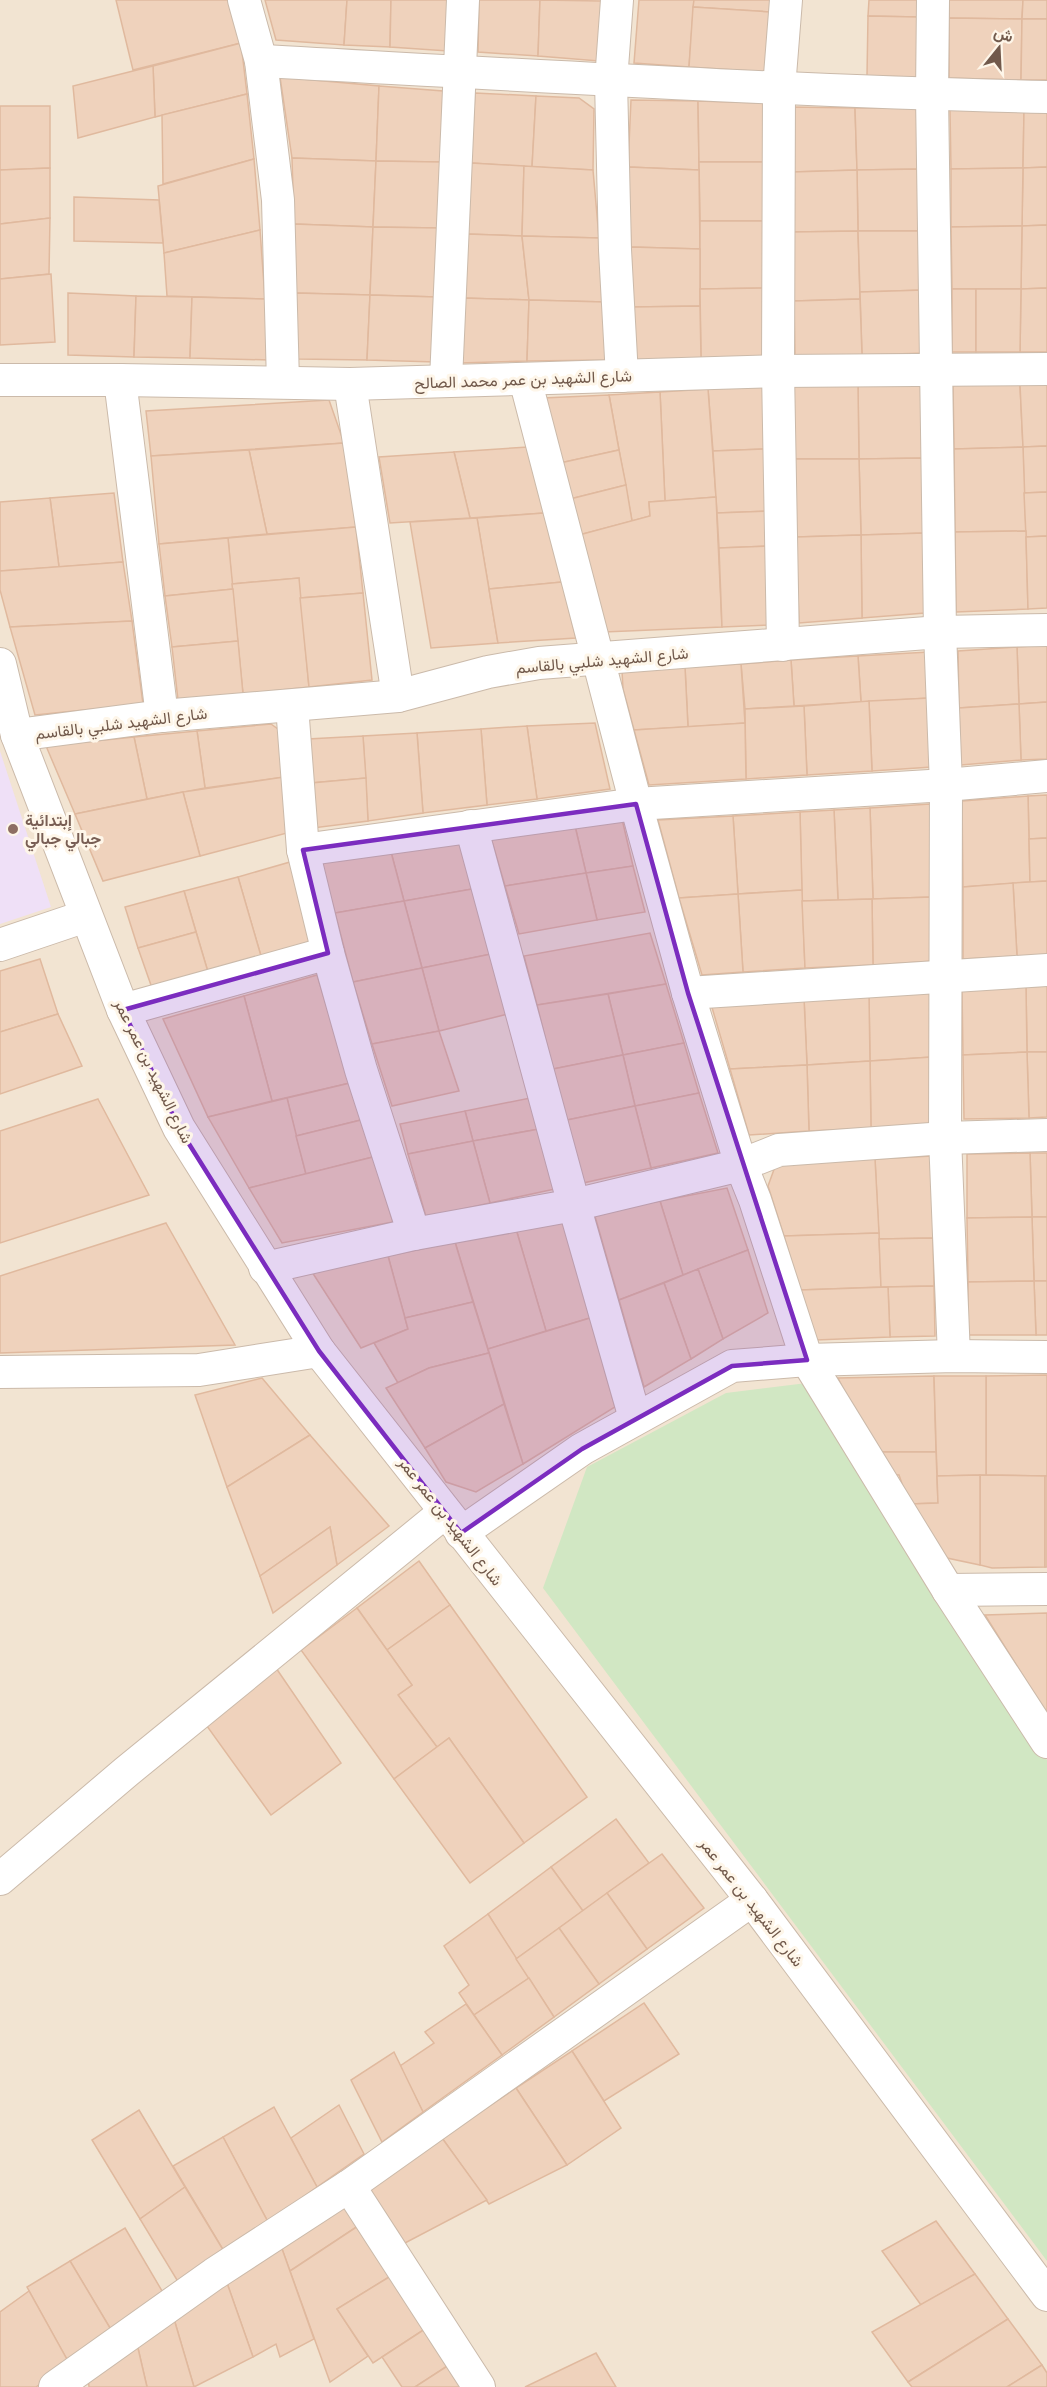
<svg xmlns="http://www.w3.org/2000/svg" width="1047" height="2387" viewBox="0 0 1047 2387" font-family="Inter,Vazirmatn,sans-serif">
<style>
.residential{fill:#f2e4d2}
.education{fill:#efe0f7}
.green{fill:#d1e7c3}
.building{fill:#efd2bc;stroke:#e0b99e;stroke-width:1.5}
.lines{fill:none;stroke-linecap:round;stroke-linejoin:round}
.minor-casing{stroke:#cbbaaa;stroke-width:34}
.minor{stroke:#fff;stroke-width:32}
.marked{fill:#7b2cbf;fill-opacity:0.2;stroke:#7b2cbf;stroke-width:4.5;stroke-linejoin:round}
.education-dot{fill:#8d6e63;stroke:#fef6e9;stroke-width:2}
.labels{text-anchor:middle;dominant-baseline:central;stroke-width:6;stroke-linejoin:round;paint-order:stroke}
.street-label{font-size:16px;fill:#71594b;stroke:#fef6e9}
.education-label{font-size:16px;font-weight:bold;fill:#785e54;stroke:#fef6e9;text-anchor:start}
</style>
<rect width="100%" height="100%" fill="#fbf2e3"/>
<rect class="residential" x="0" y="0" width="1047" height="2387"/>
<polygon class="education" points="0,751 51,907 0,924"/>
<polygon class="green" points="807,1383 1013,1711 1047,1760 1047,2261 543,1588 587,1467 726,1393"/>
<g class="building">
<polygon points="116,0 228,0 241,43 133,70"/>
<polygon points="265,0 347,0 344,45 276,40"/>
<polygon points="347,0 391,0 390,47 344,45"/>
<polygon points="391,0 448,0 448,51 390,47"/>
<polygon points="479,0 540,0 538,56 478,52"/>
<polygon points="540,0 601,1 599,61 538,56"/>
<polygon points="639,0 694,0 689,67 634,63"/>
<polygon points="694,0 771,0 770,12 693,7"/>
<polygon points="869,0 919,0 918,17 868,16"/>
<polygon points="949,0 1023,0 1022,19 949,18"/>
<polygon points="1023,0 1047,0 1047,19 1022,19"/>
<polygon points="693,7 770,12 768,72 689,67"/>
<polygon points="868,16 918,17 917,77 867,76"/>
<polygon points="949,18 1022,19 1021,80 949,78"/>
<polygon points="1022,19 1047,19 1047,80 1021,80"/>
<polygon points="241,43 247,94 155,117 153,66"/>
<polygon points="153,66 155,117 78,138 73,86"/>
<polygon points="280,77 379,86 376,161 292,158"/>
<polygon points="379,86 443,91 441,162 376,161"/>
<polygon points="475,93 536,96 532,167 471,163"/>
<polygon points="247,94 254,159 163,184 162,115"/>
<polygon points="536,96 579,98 594,109 593,170 532,167"/>
<polygon points="631,100 698,101 699,170 628,167"/>
<polygon points="698,101 766,103 765,162 699,162"/>
<polygon points="0,106 50,106 50,168 0,170"/>
<polygon points="791,107 855,108 857,170 792,172"/>
<polygon points="855,108 919,108 921,169 857,170"/>
<polygon points="950,110 1024,111 1023,168 951,169"/>
<polygon points="1024,111 1047,112 1047,167 1023,168"/>
<polygon points="292,158 376,161 373,227 294,224"/>
<polygon points="254,159 260,230 164,253 158,186"/>
<polygon points="376,161 441,162 439,228 373,227"/>
<polygon points="699,162 765,162 764,221 700,221"/>
<polygon points="471,163 524,166 522,236 467,234"/>
<polygon points="524,166 593,170 599,238 522,236"/>
<polygon points="628,167 699,170 700,249 631,247"/>
<polygon points="1047,167 1047,225 1022,226 1023,168"/>
<polygon points="50,168 50,218 0,224 0,170"/>
<polygon points="1023,168 1022,226 951,227 951,169"/>
<polygon points="921,169 923,231 858,231 857,170"/>
<polygon points="857,170 858,231 793,232 792,172"/>
<polygon points="74,197 159,200 163,243 74,241"/>
<polygon points="50,218 49,274 0,279 0,224"/>
<polygon points="700,221 764,221 765,288 700,289"/>
<polygon points="294,224 373,227 370,295 296,293"/>
<polygon points="1047,225 1047,288 1021,289 1022,226"/>
<polygon points="1022,226 1021,289 952,289 951,227"/>
<polygon points="373,227 439,228 437,297 370,295"/>
<polygon points="260,230 265,299 167,296 164,253"/>
<polygon points="858,231 860,299 794,301 793,232"/>
<polygon points="858,231 923,231 924,290 860,292"/>
<polygon points="467,234 522,236 529,300 463,298"/>
<polygon points="522,236 599,238 605,302 529,300"/>
<polygon points="631,247 700,249 700,306 633,307"/>
<polygon points="51,274 55,342 0,345 0,279"/>
<polygon points="765,288 766,357 701,358 700,289"/>
<polygon points="1047,288 1047,352 1020,352 1021,289"/>
<rect x="952" y="289" width="24" height="63"/>
<polygon points="976,289 1021,289 1020,352 976,352"/>
<polygon points="924,290 926,353 862,355 860,292"/>
<polygon points="68,293 136,296 134,357 68,355"/>
<polygon points="296,293 370,295 367,360 298,359"/>
<polygon points="370,295 437,297 436,362 367,360"/>
<polygon points="136,296 192,297 190,358 134,357"/>
<polygon points="192,297 265,299 270,360 190,358"/>
<polygon points="463,298 529,300 527,361 459,363"/>
<polygon points="860,299 862,355 795,357 794,301"/>
<polygon points="529,300 605,302 610,360 527,361"/>
<polygon points="700,306 701,358 635,360 633,307"/>
<polygon points="924,385 924,458 859,459 858,386"/>
<polygon points="953,385 1020,385 1023,447 954,449"/>
<polygon points="1020,385 1047,385 1047,446 1023,447"/>
<polygon points="765,386 766,449 713,451 708,389"/>
<polygon points="793,386 858,386 859,459 794,459"/>
<polygon points="708,389 716,497 665,501 660,392"/>
<polygon points="660,392 665,501 649,502 650,516 632,521 609,395"/>
<polygon points="609,395 619,450 560,463 543,398"/>
<polygon points="329,400 344,443 151,456 146,411"/>
<polygon points="344,443 356,527 267,534 249,450"/>
<polygon points="1047,446 1047,492 1024,493 1023,447"/>
<polygon points="528,447 544,513 470,518 454,452"/>
<polygon points="1023,447 1026,531 955,532 954,449"/>
<polygon points="766,449 768,511 717,513 713,451"/>
<polygon points="249,450 267,534 159,544 151,456"/>
<polygon points="619,450 626,485 570,499 560,463"/>
<polygon points="454,452 470,518 390,523 379,457"/>
<polygon points="924,458 925,533 861,535 859,459"/>
<polygon points="794,459 859,459 861,535 796,537"/>
<polygon points="626,485 632,521 579,535 570,499"/>
<polygon points="1047,492 1047,536 1026,537 1024,493"/>
<polygon points="114,493 123,562 59,567 50,498"/>
<polygon points="716,497 722,627 604,632 579,535 650,516 649,502"/>
<polygon points="50,498 59,567 0,571 0,502"/>
<polygon points="768,511 769,546 719,548 717,513"/>
<polygon points="544,513 562,582 489,589 477,518"/>
<polygon points="477,518 498,643 431,648 410,522"/>
<polygon points="356,527 363,593 300,598 299,578 232,584 228,538"/>
<polygon points="1026,531 1028,609 956,612 955,532"/>
<polygon points="925,533 925,613 862,618 861,535"/>
<polygon points="861,535 862,618 799,623 796,537"/>
<polygon points="1047,536 1047,608 1028,609 1026,537"/>
<polygon points="228,538 233,589 165,596 159,544"/>
<polygon points="769,546 771,625 722,627 719,548"/>
<polygon points="123,562 132,621 10,627 0,590 0,571"/>
<polygon points="299,578 309,687 243,694 232,584"/>
<polygon points="562,582 576,638 498,643 489,589"/>
<polygon points="233,589 238,641 172,647 165,596"/>
<polygon points="363,593 372,680 309,687 300,598"/>
<polygon points="132,621 143,704 35,715 10,627"/>
<polygon points="238,641 243,694 178,700 172,647"/>
<polygon points="1047,645 1047,702 1019,704 1017,647"/>
<polygon points="1017,647 1019,704 959,708 958,651"/>
<polygon points="929,652 930,698 861,702 858,656"/>
<polygon points="858,656 861,702 794,706 791,660"/>
<polygon points="791,660 794,706 745,709 741,664"/>
<polygon points="741,664 745,723 688,727 685,667"/>
<polygon points="685,667 688,727 634,730 623,689 622,671"/>
<polygon points="930,698 932,767 872,771 869,701"/>
<polygon points="869,701 872,771 807,775 804,706"/>
<polygon points="1047,702 1047,759 1021,760 1019,704"/>
<polygon points="1019,704 1021,760 961,765 959,708"/>
<polygon points="804,706 807,775 746,779 745,709"/>
<polygon points="595,723 610,789 537,799 527,726"/>
<polygon points="745,723 746,779 649,785 634,730"/>
<polygon points="271,724 282,732 284,777 205,788 197,731"/>
<polygon points="527,726 537,799 487,805 481,729"/>
<polygon points="481,729 487,805 423,813 417,733"/>
<polygon points="197,731 205,788 147,799 134,737"/>
<polygon points="417,733 423,813 368,821 363,736"/>
<polygon points="363,736 366,778 311,783 308,739"/>
<polygon points="134,737 147,799 75,814 46,746"/>
<polygon points="284,777 287,833 200,856 183,792"/>
<polygon points="366,778 368,821 313,828 311,783"/>
<polygon points="183,792 200,856 103,881 75,814"/>
<polygon points="1047,795 1047,838 1029,839 1028,796"/>
<polygon points="1028,796 1030,882 963,887 962,801"/>
<polygon points="930,804 932,897 873,899 870,808"/>
<polygon points="870,808 873,899 838,900 834,810"/>
<polygon points="834,810 838,900 802,901 800,812"/>
<polygon points="800,812 802,890 738,894 733,816"/>
<polygon points="733,816 738,894 679,898 658,820"/>
<polygon points="622,819 633,866 586,873 575,826"/>
<polygon points="575,826 586,873 505,886 491,838"/>
<polygon points="1047,838 1047,881 1030,882 1029,839"/>
<polygon points="460,844 472,889 404,901 391,852"/>
<polygon points="391,852 404,901 335,913 321,861"/>
<polygon points="290,862 310,942 261,956 238,877"/>
<polygon points="633,866 645,912 597,920 586,873"/>
<polygon points="586,873 597,920 519,934 505,886"/>
<polygon points="238,877 261,956 208,972 184,891"/>
<polygon points="1047,881 1047,955 1017,956 1013,883"/>
<polygon points="1013,883 1017,956 963,959 963,887"/>
<polygon points="472,889 491,954 422,968 404,901"/>
<polygon points="802,890 805,968 743,972 738,894"/>
<polygon points="184,891 196,932 138,948 125,907"/>
<polygon points="738,894 743,972 702,975 679,898"/>
<polygon points="932,897 934,961 873,965 872,899"/>
<polygon points="872,899 873,965 805,968 802,901"/>
<polygon points="404,901 422,968 353,982 335,913"/>
<polygon points="196,932 208,972 152,988 138,948"/>
<polygon points="650,933 666,984 537,1005 524,956"/>
<polygon points="491,954 508,1014 439,1031 422,968"/>
<polygon points="40,959 58,1014 0,1032 0,971"/>
<polygon points="422,968 439,1031 372,1044 353,982"/>
<polygon points="317,975 350,1083 272,1101 244,996"/>
<polygon points="666,984 684,1043 623,1055 608,994"/>
<polygon points="1047,986 1047,1052 1027,1052 1026,987"/>
<polygon points="1026,987 1027,1052 963,1055 962,990"/>
<polygon points="933,991 932,1057 870,1061 869,995"/>
<polygon points="608,994 623,1055 553,1069 537,1005"/>
<polygon points="869,995 870,1061 807,1065 804,998"/>
<polygon points="244,996 272,1101 208,1117 163,1019"/>
<polygon points="804,998 807,1065 730,1069 711,1004"/>
<polygon points="58,1014 82,1066 0,1094 0,1032"/>
<polygon points="439,1031 459,1091 392,1106 372,1044"/>
<polygon points="684,1043 699,1093 635,1106 623,1055"/>
<polygon points="1027,1052 1047,1052 1047,1117 1029,1118"/>
<polygon points="1027,1052 1029,1118 964,1119 963,1055"/>
<polygon points="623,1055 635,1106 567,1120 553,1069"/>
<polygon points="932,1057 933,1124 871,1128 870,1061"/>
<polygon points="870,1061 871,1128 809,1131 807,1065"/>
<polygon points="807,1065 809,1131 749,1135 730,1069"/>
<polygon points="350,1083 361,1120 296,1136 287,1098"/>
<polygon points="699,1093 718,1153 651,1168 635,1106"/>
<polygon points="287,1098 306,1174 249,1188 208,1117"/>
<polygon points="530,1098 539,1129 473,1141 465,1111"/>
<polygon points="98,1099 149,1195 0,1243 0,1131"/>
<polygon points="635,1106 651,1168 583,1183 567,1120"/>
<polygon points="465,1111 473,1141 408,1154 400,1124"/>
<polygon points="361,1120 373,1157 306,1174 296,1136"/>
<polygon points="539,1129 555,1189 490,1203 473,1141"/>
<polygon points="473,1141 490,1203 426,1217 408,1154"/>
<polygon points="1030,1153 1047,1153 1047,1217 1032,1217"/>
<polygon points="1030,1153 1032,1217 967,1218 967,1154"/>
<polygon points="932,1156 933,1238 879,1239 875,1159"/>
<polygon points="373,1157 393,1222 282,1243 249,1188"/>
<polygon points="875,1159 879,1233 784,1236 768,1186 776,1164"/>
<polygon points="727,1188 748,1250 683,1275 660,1201"/>
<polygon points="660,1201 683,1275 619,1300 594,1213"/>
<polygon points="1032,1217 1047,1217 1047,1281 1034,1281"/>
<polygon points="1032,1217 1034,1281 968,1282 967,1218"/>
<polygon points="562,1220 590,1318 546,1331 516,1229"/>
<polygon points="166,1223 235,1345 0,1353 0,1276"/>
<polygon points="516,1229 546,1331 488,1349 455,1242"/>
<polygon points="879,1233 881,1287 800,1290 784,1236"/>
<polygon points="933,1238 934,1286 881,1287 879,1239"/>
<polygon points="455,1242 473,1302 405,1318 388,1256"/>
<polygon points="748,1250 768,1313 723,1339 698,1269"/>
<polygon points="388,1256 408,1329 361,1348 312,1272"/>
<polygon points="698,1269 723,1339 691,1359 664,1283"/>
<polygon points="1034,1281 1047,1281 1047,1335 1036,1335"/>
<polygon points="1034,1281 1036,1335 968,1335 968,1282"/>
<polygon points="664,1283 691,1359 644,1387 619,1300"/>
<polygon points="934,1286 935,1336 890,1337 888,1287"/>
<polygon points="888,1287 890,1337 816,1340 800,1290"/>
<polygon points="473,1302 489,1353 429,1368 398,1383 374,1343 408,1329 405,1318"/>
<polygon points="590,1318 615,1407 523,1464 488,1349"/>
<polygon points="489,1353 504,1404 425,1448 386,1388 429,1368"/>
<polygon points="1047,1375 1047,1476 986,1475 986,1376"/>
<polygon points="934,1376 936,1452 874,1452 838,1378"/>
<polygon points="934,1376 986,1376 986,1475 937,1476"/>
<polygon points="262,1378 310,1435 227,1487 195,1395"/>
<polygon points="504,1404 523,1464 476,1492 446,1482 425,1448"/>
<polygon points="310,1435 389,1526 337,1565 330,1527 260,1576 227,1487"/>
<polygon points="874,1452 936,1452 938,1503 909,1504 899,1475 884,1474"/>
<polygon points="980,1475 1045,1476 1045,1567 992,1568 980,1565"/>
<polygon points="980,1475 980,1565 947,1558 909,1504 938,1503 937,1476"/>
<rect x="1045" y="1476" width="2" height="91"/>
<polygon points="330,1527 337,1565 273,1613 260,1576"/>
<polygon points="419,1561 450,1605 387,1650 357,1608"/>
<polygon points="450,1605 587,1797 524,1843 449,1738 437,1747 398,1695 412,1685 387,1650"/>
<polygon points="357,1608 412,1685 398,1695 437,1747 394,1779 301,1650"/>
<polygon points="1047,1613 1047,1714 985,1615"/>
<polygon points="276,1668 341,1763 271,1815 204,1722"/>
<polygon points="449,1738 524,1843 470,1883 394,1779"/>
<polygon points="616,1819 649,1863 583,1911 551,1867"/>
<polygon points="662,1854 704,1908 647,1949 607,1893"/>
<polygon points="551,1867 583,1911 516,1959 488,1914"/>
<polygon points="607,1893 647,1949 599,1984 559,1928"/>
<polygon points="488,1914 529,1978 474,2015 459,1993 469,1985 444,1946"/>
<polygon points="559,1928 599,1984 554,2017 516,1959"/>
<polygon points="529,1978 554,2017 502,2055 474,2015"/>
<polygon points="644,2003 679,2054 604,2101 572,2051"/>
<polygon points="466,2004 502,2055 423,2112 400,2066 434,2043 425,2032"/>
<polygon points="572,2051 621,2128 567,2165 516,2088"/>
<polygon points="394,2052 423,2112 382,2142 351,2080"/>
<polygon points="516,2088 567,2165 489,2204 442,2138"/>
<polygon points="339,2105 364,2154 317,2187 291,2138"/>
<polygon points="274,2107 317,2187 268,2222 223,2137"/>
<polygon points="139,2110 185,2187 140,2219 92,2140"/>
<polygon points="223,2137 268,2222 225,2253 173,2166"/>
<polygon points="442,2138 487,2200 405,2243 369,2188"/>
<polygon points="185,2187 225,2253 180,2285 140,2219"/>
<polygon points="347,2202 361,2224 290,2271 281,2246"/>
<polygon points="936,2221 975,2274 921,2305 882,2251"/>
<polygon points="361,2224 394,2274 337,2309 368,2356 330,2382 290,2271"/>
<polygon points="125,2228 165,2296 113,2333 70,2261"/>
<polygon points="281,2246 314,2339 280,2357 276,2344 253,2357 227,2283"/>
<polygon points="70,2261 113,2333 69,2363 27,2287"/>
<polygon points="394,2274 428,2327 373,2363 337,2309"/>
<polygon points="975,2274 1008,2319 908,2382 872,2332"/>
<polygon points="227,2283 253,2357 194,2387 174,2319"/>
<polygon points="29,2291 69,2363 36,2387 0,2387 0,2312"/>
<polygon points="174,2319 194,2387 147,2387 137,2344"/>
<polygon points="1008,2319 1042,2365 1007,2387 912,2387 908,2382"/>
<polygon points="428,2327 452,2363 415,2387 402,2387 382,2357"/>
<polygon points="137,2344 147,2387 89,2387 88,2376"/>
<polygon points="596,2353 616,2387 525,2387"/>
<polygon points="452,2363 468,2387 415,2387"/>
<polygon points="1042,2365 1047,2373 1047,2387 1007,2387"/>
</g>
<g class="lines">
<defs>
<g id="minor">
<polyline points="244,0 261,61 278,200 283,382"/>
<polyline points="617,0 611,81 615,250 622,376"/>
<polyline points="933,0 932,95 940,632 946,785 945,1138 954,1356"/>
<path d="M261,61C523,75 785,91 1047,97"/>
<polyline points="525,379 636,804 688,993 741,1165 755,1200 807,1360 948,1590 1047,1742"/>
<polyline points="0,380 120,380 350,384 778,371 1047,369"/>
<polyline points="120,380 162,716"/>
<polyline points="446,380 463,0"/>
<polyline points="350,384 398,696"/>
<polyline points="783,645 778,371 779,88 786,0"/>
<polyline points="0,664 17,735 123,1010 179,1128 319,1351 752,1900 1047,2295"/>
<polyline points="292,706 303,850 328,953 361,1070 414,1234"/>
<polyline points="17,735 162,716 398,696 488,672 539,663 940,632 1047,630"/>
<polyline points="471,826 574,1205 635,1418"/>
<polyline points="303,850 636,804 946,785 1047,776"/>
<polyline points="0,945 86,916"/>
<polyline points="688,993 1047,970"/>
<polyline points="123,1010 328,953"/>
<polyline points="265,1268 414,1234 574,1205 741,1165 779,1150 945,1138 1047,1135"/>
<polyline points="0,1372 199,1370 319,1351"/>
<polyline points="461,1533 582,1449 732,1366 807,1360 954,1356 1047,1357"/>
<polyline points="948,1590 1047,1589"/>
<polyline points="0,1879 126,1772 445,1512"/>
<polyline points="349,2186 479,2387"/>
<polyline points="55,2387 214,2274 349,2186 752,1900"/>
</g>
</defs>
<use href="#minor" class="minor-casing"/>
<use href="#minor" class="minor"/>
</g>
<path class="marked" d="M636,804L688,993L807,1360L732,1366L582,1449L461,1533L319,1351L179,1128L123,1010L328,953L303,850Z"/>
<circle class="education-dot" cx="13" cy="829" r="6"/>
<g class="labels">
<g class="street-label">
<text transform="translate(523 379) rotate(-2)">شارع الشهيد بن عمر محمد الصالح</text>
<text transform="translate(602 660) rotate(-5)">شارع الشهيد شلبي بالقاسم</text>
<text transform="translate(121 723) rotate(-7)">شارع الشهيد شلبي بالقاسم</text>
<text transform="translate(154 1071) rotate(64)">شارع الشهيد بن عمر عمر</text>
<text transform="translate(451 1521) rotate(52)">شارع الشهيد بن عمر عمر</text>
<text transform="translate(752 1902) rotate(52)">شارع الشهيد بن عمر عمر</text>
</g>
<g class="education-label">
<text x="25" y="820">إبتدائية<tspan x="25" dy="18">جبالي جبالي</tspan></text>
</g>
</g>
<g transform="translate(999 48) rotate(18)" stroke="#fef6e9" stroke-width="4.5" paint-order="stroke">
<path d="M0-4.5L10 22L0 15L-10 22Z" fill="#71594b"/>
<text y="-9" font-size="16" font-weight="bold" text-anchor="middle" fill="#71594b">ش</text>
</g>
</svg>
